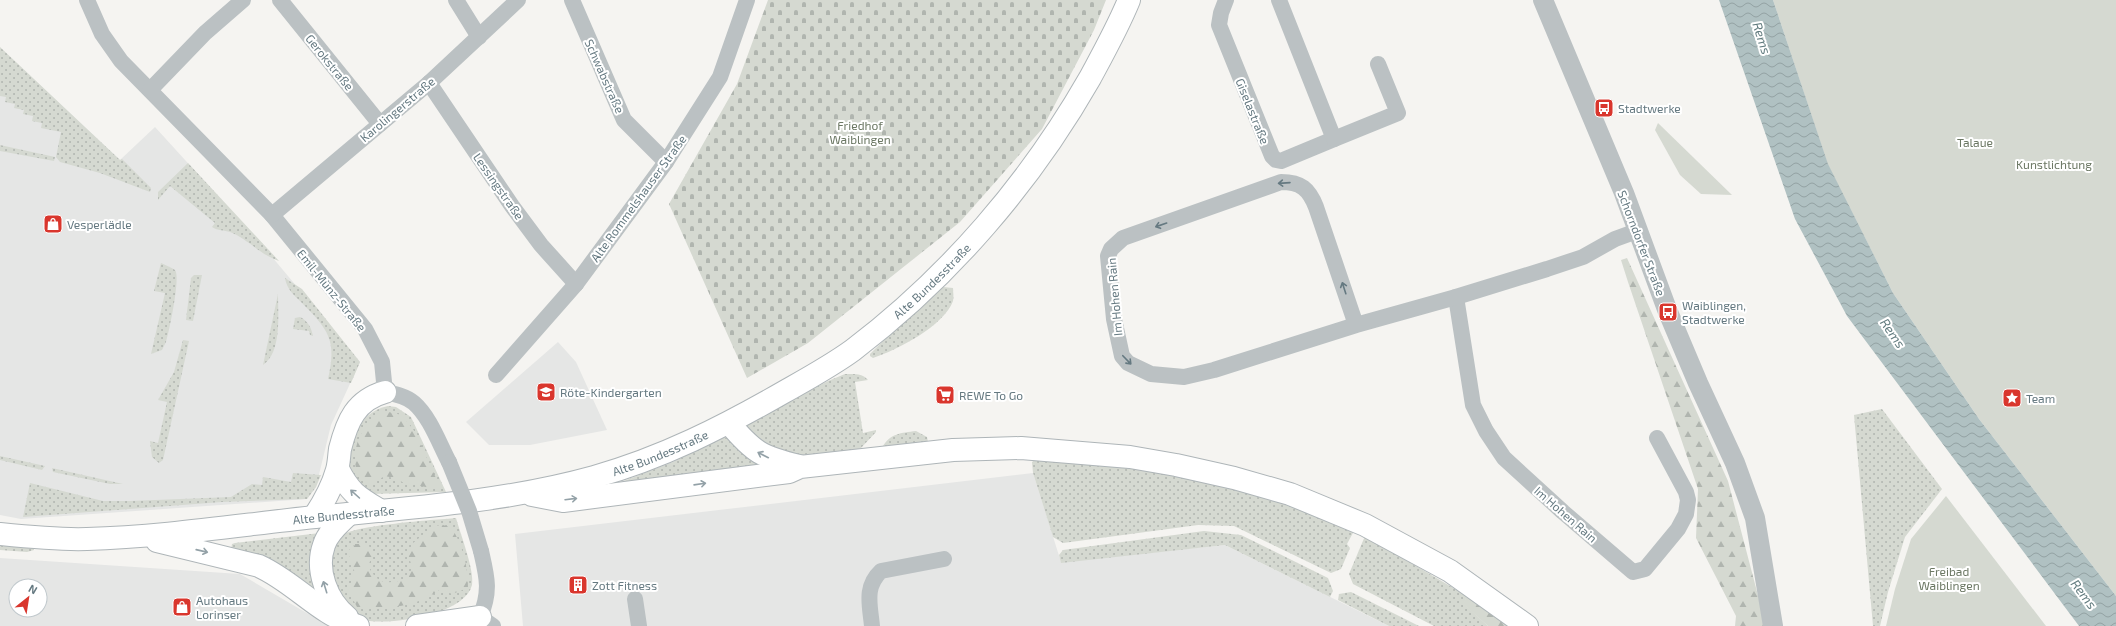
<svg xmlns="http://www.w3.org/2000/svg" width="2116" height="626" viewBox="0 0 2116 626" font-family="'Exo 2',sans-serif">
<style>
.built{fill:#e5e6e5;fill-rule:evenodd}
.grass{fill:url(#grass-dots)}
.forest{fill:url(#forest-firs)}
.cemetery{fill:url(#cemetery-stones)}
.park{fill:#d5d9d1}
.water{fill:url(#water-waves)}
.lines{fill:none;stroke-linecap:round;stroke-linejoin:round}
.secondary-casing{stroke:#aeb5b8;stroke-width:24}
.minor{stroke:#bbc1c3;stroke-width:16}
.tertiary{stroke:#bbc1c3;stroke-width:20}
.secondary{stroke:#fff;stroke-width:22}
.minor-bridge{stroke:#bbc1c3;stroke-width:16}
.oneway{stroke:#657981}
.oneway2{stroke:#93a1a7}
.labels{text-anchor:middle;dominant-baseline:central;stroke-width:4;stroke-linejoin:round;paint-order:stroke}
.street-label{font-size:12px;fill:#657981;stroke:#fff}
.poi-label{font-size:12px;fill:#657981;stroke:#fff;text-anchor:start}
.park-label{font-size:12px;fill:#6c7864;stroke:#fff}
.water-label{font-size:13px;font-style:italic;fill:#617b7e;stroke:#fff}
</style>
<defs>
<pattern id="grass-dots" width="8" height="8" patternUnits="userSpaceOnUse"><rect width="8" height="8" fill="#d5d9d1"/><path d="M2 2h.1M6 6h.1" fill="none" stroke="#b0b5af" stroke-width="1.8" stroke-linecap="round"/></pattern>
<pattern id="forest-firs" width="22" height="20" patternUnits="userSpaceOnUse"><rect width="22" height="20" fill="#d5d9d1"/><path d="M5 1l3.5 6h-7zM16 11l3.5 6h-7z" fill="#b0b5af"/></pattern>
<pattern id="cemetery-stones" width="16" height="16" patternUnits="userSpaceOnUse"><rect width="16" height="16" fill="#d5d9d1"/><path d="M2 7V4a2 2 0 0 1 4 0v3zM10 15v-3a2 2 0 0 1 4 0v3z" fill="#b0b5af"/></pattern>
<pattern id="water-waves" width="16" height="10" patternUnits="userSpaceOnUse"><rect width="16" height="10" fill="#b0c1c2"/><path d="M0 5q4-4 8 0t8 0" fill="none" stroke="#93a2a3"/></pattern>
</defs>
<rect width="100%" height="100%" fill="#f5f4f1"/>
<g class="built">
<polygon points="0,48 120,160 155,127 257,239 360,362 331,425 316,487 307,499 21,519 0,515"/>
<polygon points="558,342 576,362 607,430 530,445 489,445 466,422"/>
<polygon points="1033,473 1061,562 1225,545 1389,626 523,626 515,534"/>
<path d="M0,558L240,574L329,626H0ZM16,586H40V610H16Z"/>
</g>
<g class="grass">
<polygon points="0,47 120,160 122,159 151,188 150,192 100,173 60,162 56,157 61,132 41,128 42,123 32,121 33,116 23,114 24,110 14,108 15,104 5,102 6,97 0,96"/>
<polygon points="0,145 55,157 54,161 0,151"/>
<path d="M188,163L279,261C259,254 248,239 230,232C224,230 218,231 212,227L215,223L170,186L158,200V192Z"/>
<path d="M161,263C165,265 171,267 175,270C181,276 169,332 166,342L162,350L151,354L165,293L154,291Z"/>
<polygon points="194,275 202,275 193,321 186,320 191,278"/>
<path d="M285,278L302,289L360,362L351,383L328,379C337,341 329,330 302,303C294,295 287,290 285,278Z"/>
<path d="M943,287L953,288C953,292 954,297 953,301C944,326 897,350 873,358L870,356V354L933,291Z"/>
<path d="M278,294C278,315 282,352 263,365Z"/>
<path d="M300,317C308,321 311,327 313,336L310,335L309,331L293,329L295,318Z"/>
<polygon points="183,340 189,341 163,460 159,463 152,457 150,441 158,443 167,402 158,400 174,372"/>
<path d="M845,374C855,374 862,373 868,380L855,382L863,433L876,430V432L861,448L854,451L795,456L764,450L742,425L828,381Z"/>
<path d="M388,406L396,407L411,417L446,492L370,494L349,476C348,446 355,413 388,406Z"/>
<polygon points="1882,409 1942,489 1905,537 1888,592 1880,626 1873,626 1854,415"/>
<path d="M916,431L927,437L928,442L882,448C890,433 901,433 916,431Z"/>
<polygon points="724,437 727,438 765,465 611,486 673,462"/>
<polygon points="0,456 45,466 42,470 0,460"/>
<polygon points="1038,457 1136,467 1247,491 1297,508 1354,531 1347,544 1350,548 1341,569 1331,573 1234,526 1198,525 1063,543 1053,537 1033,473 1032,462"/>
<polygon points="52,468 123,484 110,484 53,472"/>
<polygon points="293,473 321,475 316,487 307,499 222,502 23,517 30,483 103,501 130,501 231,497 252,484 262,485 263,477 291,482"/>
<path d="M456,518C460,533 475,571 472,585C465,615 389,626 364,620C348,615 342,603 337,590C333,581 328,573 330,564C332,555 332,542 340,536C355,525 433,520 456,518Z"/>
<polygon points="1204,531 1241,535 1328,578 1333,591 1330,597 1225,545 1061,563 1059,555 1063,550"/>
<polygon points="320,533 321,594 231,550 232,544 235,543"/>
<polygon points="1365,536 1467,596 1464,604 1488,626 1434,626 1353,584 1349,574"/>
<polygon points="0,544 34,548 34,550 27,552 0,550"/>
<polygon points="1351,592 1419,626 1389,626 1338,600 1339,594"/>
</g>
<g class="forest">
<polygon points="1627,258 1728,481 1766,626 1735,626 1736,616 1696,538 1698,489 1628,282 1621,260"/>
<path d="M384,411L402,415L415,432L440,487H426L404,483L394,478L385,476L370,484L357,474C351,446 360,426 384,411Z"/>
<path d="M443,525L452,528C463,547 468,566 468,588L452,594L441,589C417,607 386,610 357,607L348,590L355,572L349,562V550L355,544H368L373,554L368,566C379,587 388,583 408,579L412,567L408,554L412,544L433,526Z"/>
<polygon points="1467,596 1511,626 1488,626 1463,604"/>
</g>
<polygon class="cemetery" points="768,0 1106,0 1094,30 1042,129 960,222 808,343 747,378 669,204 737,84"/>
<g class="park">
<polygon points="1773,0 2116,0 2116,596 1979,419 1893,293 1828,165"/>
<polygon points="1658,123 1732,195 1701,194 1680,175 1655,130"/>
<polygon points="1946,496 2046,626 1886,626 1895,589 1911,539"/>
</g>
<polygon class="water" points="1719,0 1773,0 1828,164 1893,293 1979,419 2116,596 2116,626 2079,626 1847,316 1795,219"/>
<g class="lines">
<defs>
<g id="secondary">
<path d="M729,423C754,453 762,457 799,466"/>
<path d="M338,469C350,493 358,497 381,511"/>
<polyline points="532,495 563,501 789,472 800,467 953,450 1021,448 1130,457 1176,465 1234,478 1290,494 1365,525 1450,571 1527,626"/>
<path d="M314,517C324,502 332,488 337,470C339,463 339,456 340,449C347,421 356,400 385,392"/>
<path id="s1" d="M0,534C29,537 58,540 87,539C163,537 239,525 315,517C408,508 504,502 594,477C662,458 723,427 784,392C807,379 831,366 853,350C949,277 1030,183 1090,78C1104,52 1118,27 1129,0"/>
<path d="M157,541L259,566C296,583 318,614 358,626"/>
<path d="M347,617C327,601 315,570 324,545C328,532 340,523 349,514"/>
<polyline points="417,626 480,617"/>
</g>
</defs>
<use href="#secondary" class="secondary-casing"/>
<g class="minor">
<path d="M87,0L102,34L121,61L272,215L365,329L382,362L385,392C395,394 406,396 414,403C430,417 439,443 449,462"/>
<polyline points="280,0 380,124"/>
<polyline points="456,0 479,37"/>
<polyline points="572,0 624,120 666,162"/>
<polyline points="1226,0 1221,13 1219,25 1272,156 1276,160 1281,161 1334,139"/>
<polyline points="1279,0 1334,139 1398,113 1378,64"/>
<polyline points="429,83 512,206 541,245 576,284"/>
<polyline points="150,90 205,33 243,0"/>
<polyline points="272,215 429,83 518,0"/>
<polyline points="1456,297 1473,405 1486,431 1504,458 1563,512 1633,572 1645,569 1678,529 1686,514 1688,500 1686,492 1657,438"/>
<path d="M1356,325L1316,207C1309,189 1301,182 1281,182L1123,238L1111,249L1108,256L1114,319L1122,356L1128,363L1151,374L1184,377L1214,370L1356,325L1456,297L1547,269L1583,257L1615,239L1637,231"/>
<polyline points="496,375 576,284 666,162 720,77 747,0"/>
<path d="M481,551C487,577 491,591 480,617L493,626"/>
<polyline points="635,599 639,626"/>
<path d="M872,626C870,605 864,587 881,571L944,559"/>
</g>
<polyline class="tertiary" points="1543,0 1624,193 1668,312 1698,383 1735,463 1755,518 1773,626"/>
<use href="#secondary" class="secondary"/>
<polyline class="minor-bridge" points="449,462 469,511 481,551"/>
</g>
<defs><path id="oneway-shaft" d="M-6 0H5M1.5-3L5.5 0L1.5 3" fill="none" stroke-width="1.6" stroke-linecap="round" stroke-linejoin="round"/></defs>
<g class="oneway">
<use href="#oneway-shaft" transform="translate(1284 183) rotate(176)"/>
<use href="#oneway-shaft" transform="translate(1161 225) rotate(161)"/>
<use href="#oneway-shaft" transform="translate(1344 288) rotate(-108)"/>
<use href="#oneway-shaft" transform="translate(1127 360) rotate(46)"/>
</g>
<g class="oneway2">
<use href="#oneway-shaft" transform="translate(763 455) rotate(-153)"/>
<use href="#oneway-shaft" transform="translate(700 484) rotate(-8)"/>
<use href="#oneway-shaft" transform="translate(355 494) rotate(-138)"/>
<use href="#oneway-shaft" transform="translate(571 499) rotate(-7)"/>
<use href="#oneway-shaft" transform="translate(202 551) rotate(13)"/>
<use href="#oneway-shaft" transform="translate(325 587) rotate(-107)"/>
</g>
<defs>
<symbol id="bus-square" viewBox="-11 -11 22 22"><rect x="-9" y="-9" width="18" height="18" rx="4" fill="#d9362d" stroke="#fff"/><path d="M-5-6H5V4H4V6H2V4H-2V6H-4V4H-5ZM-3.5-4V0h7V-4ZM-3.5 1.2v1.5H-2V1.2ZM2 1.2v1.5H3.5V1.2Z" fill="#fff"/></symbol>
<symbol id="shop-square" viewBox="-11 -11 22 22"><rect x="-9" y="-9" width="18" height="18" rx="4" fill="#d9362d" stroke="#fff"/><path d="M-5-2.5h2.3a2.7 3.5 0 0 1 5.4 0H5L5.5 6h-11ZM-1.5-2.5h3a1.5 2.3 0 0 0-3 0Z" fill="#fff"/></symbol>
<symbol id="school-square" viewBox="-11 -11 22 22"><rect x="-9" y="-9" width="18" height="18" rx="4" fill="#d9362d" stroke="#fff"/><path d="M0-5L7-2L0 1L-7-2ZM-4 1L0 2.5L4 1V4Q0 6-4 4Z" fill="#fff"/></symbol>
<symbol id="supermarket-square" viewBox="-11 -11 22 22"><rect x="-9" y="-9" width="18" height="18" rx="4" fill="#d9362d" stroke="#fff"/><path d="M-6-5.5h2.5l.6 2H6L4.5 2H-2.5L-4.4-4H-6ZM-1.5 3.2a1.3 1.3 0 1 0 .1 0ZM3 3.2a1.3 1.3 0 1 0 .1 0Z" fill="#fff"/></symbol>
<symbol id="sight-square" viewBox="-11 -11 22 22"><rect x="-9" y="-9" width="18" height="18" rx="4" fill="#d9362d" stroke="#fff"/><path d="M0-6L1.8-2.2L6-1.7L2.9 1.2L3.7 5.4L0 3.3L-3.7 5.4L-2.9 1.2L-6-1.7L-1.8-2.2Z" fill="#fff"/></symbol>
<symbol id="building-square" viewBox="-11 -11 22 22"><rect x="-9" y="-9" width="18" height="18" rx="4" fill="#d9362d" stroke="#fff"/><path d="M-4-6H4V6H1V3H-1V6H-4ZM-2.5-4.3h1.7v1.8h-1.7ZM.8-4.3h1.7v1.8H.8ZM-2.5-1h1.7V.8h-1.7ZM.8-1h1.7V.8H.8Z" fill="#fff"/></symbol>
</defs>
<g fill-rule="evenodd">
<use href="#bus-square" x="1593" y="97" width="22" height="22"/>
<use href="#shop-square" x="42" y="213" width="22" height="22"/>
<use href="#bus-square" x="1657" y="301" width="22" height="22"/>
<use href="#school-square" x="535" y="381" width="22" height="22"/>
<use href="#supermarket-square" x="934" y="384" width="22" height="22"/>
<use href="#sight-square" x="2001" y="387" width="22" height="22"/>
<use href="#building-square" x="567" y="574" width="22" height="22"/>
<use href="#shop-square" x="171" y="596" width="22" height="22"/>
</g>
<g class="labels">
<g class="street-label">
<text transform="translate(330 62) rotate(51)">Gerokstraße</text>
<text transform="translate(605 76) rotate(66)">Schwabstraße</text>
<text transform="translate(397 109) rotate(-40)">Karolingerstraße</text>
<text transform="translate(1253 111) rotate(68)">Giselastraße</text>
<text transform="translate(499 186) rotate(55)">Lessingstraße</text>
<text transform="translate(638 198) rotate(-54)">Alte Rommelshauser Straße</text>
<text transform="translate(1642 243) rotate(69)">Schorndorfer Straße</text>
<text stroke="none"><textPath href="#s1" startOffset="993">Alte Bundesstraße</textPath></text>
<text transform="translate(332 290) rotate(51)">Emil-Münz-Straße</text>
<text transform="translate(1114 297) rotate(-95)">Im Hohen Rain</text>
<text stroke="none"><textPath href="#s1" startOffset="669">Alte Bundesstraße</textPath></text>
<text transform="translate(1566 514) rotate(41)">Im Hohen Rain</text>
<text stroke="none"><textPath href="#s1" startOffset="345">Alte Bundesstraße</textPath></text>
</g>
<g class="poi-label">
<text x="1618" y="108">Stadtwerke</text>
<text x="67" y="224">Vesperlädle</text>
<text x="1682" y="305">Waiblingen,<tspan x="1682" dy="14">Stadtwerke</tspan></text>
<text x="560" y="392">Röte-Kindergarten</text>
<text x="959" y="395">REWE To Go</text>
<text x="2026" y="398">Team</text>
<text x="592" y="585">Zott Fitness</text>
<text x="196" y="600">Autohaus<tspan x="196" dy="14">Lorinser</tspan></text>
</g>
<g class="park-label">
<text x="860" y="125">Friedhof<tspan x="860" dy="14">Waiblingen</tspan></text>
<text x="1975" y="142">Talaue</text>
<text x="2054" y="164">Kunstlichtung</text>
<text x="1949" y="571">Freibad<tspan x="1949" dy="14">Waiblingen</tspan></text>
</g>
<g class="water-label">
<text transform="translate(1762 38) rotate(72)">Rems</text>
<text transform="translate(1893 333) rotate(55)">Rems</text>
<text transform="translate(2084 594) rotate(53)">Rems</text>
</g>
</g>
<g transform="translate(28 598) rotate(30)"><circle r="19" fill="#ffffff" stroke="#c1c9cd"/>
<path d="M0-3L7 15L0 10L-7 15Z" fill="#d9362d"/>
<text y="-6" font-size="11" font-weight="bold" text-anchor="middle" fill="#657981">N</text>
</g>
</svg>
